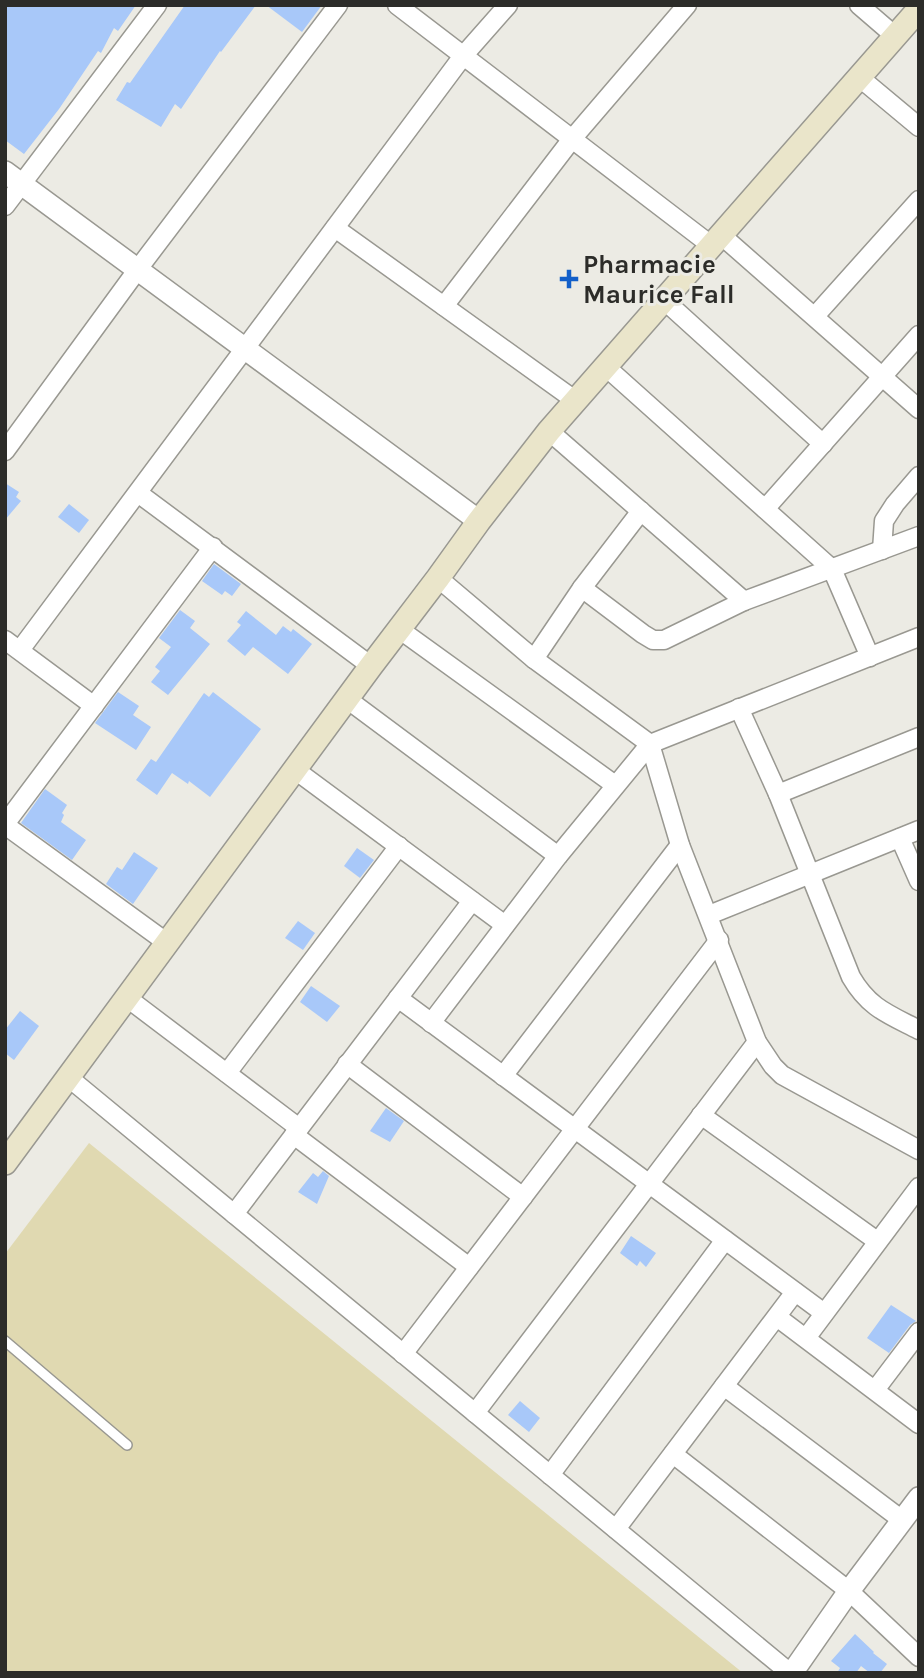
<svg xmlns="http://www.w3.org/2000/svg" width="924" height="1678" viewBox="0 0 924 1678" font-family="Karla,sans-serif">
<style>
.green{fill:#e0d9b1}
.building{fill:#a8c8f9}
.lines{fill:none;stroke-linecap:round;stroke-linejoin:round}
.service-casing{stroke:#999891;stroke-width:12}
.minor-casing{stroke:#999891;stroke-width:21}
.tertiary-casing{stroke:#999891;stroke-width:24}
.secondary-casing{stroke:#999891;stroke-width:26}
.service{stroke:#fff;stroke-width:9}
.minor{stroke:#fff;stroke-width:18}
.tertiary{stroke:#fff;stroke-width:21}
.secondary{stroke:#eae5ca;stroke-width:23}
.poi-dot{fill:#125fc9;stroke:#ecebe4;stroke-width:2.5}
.labels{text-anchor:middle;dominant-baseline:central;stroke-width:6;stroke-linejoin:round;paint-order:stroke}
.poi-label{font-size:26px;font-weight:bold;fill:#2c2c29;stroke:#ecebe4;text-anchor:start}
</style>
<rect width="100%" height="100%" fill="#ecebe4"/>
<polygon class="green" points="89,1143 743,1673 5,1673 5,1254"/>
<g class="building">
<polygon points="5,5 136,5 118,31 114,28 101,53 98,51 59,109 24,154 5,140"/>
<polygon points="185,5 256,5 221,52 220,51 181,109 175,104 161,127 116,100 127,82 130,83"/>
<polygon points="266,5 322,5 302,32"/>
<polygon points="5,483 19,492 16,497 21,501 5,520"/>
<polygon points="69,504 89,520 79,533 58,517"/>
<polygon points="214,564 241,584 232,596 225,591 222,595 202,581"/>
<polygon points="180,610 195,621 190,628 210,644 168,695 151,682 160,671 155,667 171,647 159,638"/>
<polygon points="246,611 276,635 283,626 291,632 293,629 312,644 288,674 253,647 245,656 227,641 241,625 237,622"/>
<polygon points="118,692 139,706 133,715 151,727 136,750 95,723"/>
<polygon points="213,692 261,729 210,797 189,781 188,784 172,773 157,795 136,780 151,759 156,762 204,693 209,697"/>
<polygon points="45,789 67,805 62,813 64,815 61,822 86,840 72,860 21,823"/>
<polygon points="357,848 374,860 360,878 344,866"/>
<polygon points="134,852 158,868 133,904 106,884 117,867 122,870"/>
<polygon points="298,921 315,933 303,950 285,938"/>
<polygon points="311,986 340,1006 327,1022 300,1002"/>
<polygon points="20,1011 39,1026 14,1060 5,1053 5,1030"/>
<polygon points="386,1108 404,1121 390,1142 370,1131"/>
<polygon points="323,1171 329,1176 317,1204 298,1192 313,1173 318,1177"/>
<polygon points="631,1236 656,1253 646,1267 640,1261 637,1266 620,1253"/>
<polygon points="891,1305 916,1321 910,1325 889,1353 867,1338"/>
<polygon points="520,1401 540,1418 529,1432 508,1415"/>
<polygon points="855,1634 874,1652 873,1653 887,1664 880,1673 870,1673 861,1666 856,1673 837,1673 840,1668 831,1661"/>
</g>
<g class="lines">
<defs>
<polyline id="service" points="5,1341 127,1445"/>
<g id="minor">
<polyline points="397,5 712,246"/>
<polyline points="859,5 895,36"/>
<polyline points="859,77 919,127"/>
<polyline points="5,206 157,5"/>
<polyline points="335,228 576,401"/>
<polyline points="721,235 919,409"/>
<polyline points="664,300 823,444"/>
<polyline points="444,306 572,139 687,5"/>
<polyline points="815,316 919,200"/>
<polyline points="606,367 832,569 870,657"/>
<polyline points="549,431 744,601"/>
<polyline points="5,451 138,269 338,5"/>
<polyline points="138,493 371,666"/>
<polyline points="765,509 919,335"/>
<polyline points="882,550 884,521 895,504 919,476"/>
<polyline points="438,578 534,659 650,744 680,845 757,1042 773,1066 782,1075 919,1150"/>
<polyline points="582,588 643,634 653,640 664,640 744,601 919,536"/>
<polyline points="399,629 615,785"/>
<polyline points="5,640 94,706"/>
<polyline points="20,650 463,56 508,5"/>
<polyline points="534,659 582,588 641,511"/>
<polyline points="347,699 558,856"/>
<path d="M739,708L778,794L851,977C869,1008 888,1014 919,1030"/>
<polyline points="294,769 505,925"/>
<polyline points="778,794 919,737"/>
<polyline points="5,824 213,547"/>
<polyline points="5,825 166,942"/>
<polyline points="900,838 919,881"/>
<polyline points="709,915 919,830"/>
<polyline points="126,997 299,1128"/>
<polyline points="398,998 824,1313"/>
<polyline points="431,1023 558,856 650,744 919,637"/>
<polyline points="347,1064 523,1197"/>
<polyline points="227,1073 399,846"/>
<polyline points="503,1076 680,845"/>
<polyline points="68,1077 790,1673"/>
<polyline points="701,1115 877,1241"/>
<polyline points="294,1135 469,1267"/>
<polyline points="234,1214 472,901"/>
<polyline points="777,1317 919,1424"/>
<polyline points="806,1338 919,1187"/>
<polyline points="403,1354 719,940"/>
<polyline points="724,1386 902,1520"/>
<polyline points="875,1390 919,1332"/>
<polyline points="475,1413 757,1042"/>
<polyline points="673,1454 849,1591 919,1657"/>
<polyline points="550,1475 725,1240"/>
<polyline points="616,1529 795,1292"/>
</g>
<g id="tertiary">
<polyline points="5,172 479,521"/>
<polyline points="792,1673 849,1591 919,1498"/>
</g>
<polyline id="secondary" points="5,1163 371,666 438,578 479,521 549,431 919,9"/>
</defs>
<use href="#service" class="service-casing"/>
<use href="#minor" class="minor-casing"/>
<use href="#tertiary" class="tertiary-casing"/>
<use href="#secondary" class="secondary-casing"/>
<use href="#service" class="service"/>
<use href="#minor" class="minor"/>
<use href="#tertiary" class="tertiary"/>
<use href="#secondary" class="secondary"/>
</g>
<path class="poi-dot" d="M565.5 268.5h7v7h7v7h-7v7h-7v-7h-7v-7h7z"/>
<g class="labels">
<g class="poi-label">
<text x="583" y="264">Pharmacie<tspan x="583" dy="30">Maurice Fall</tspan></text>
</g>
</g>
<rect width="924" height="1678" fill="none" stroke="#2c2c29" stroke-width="14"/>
</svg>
